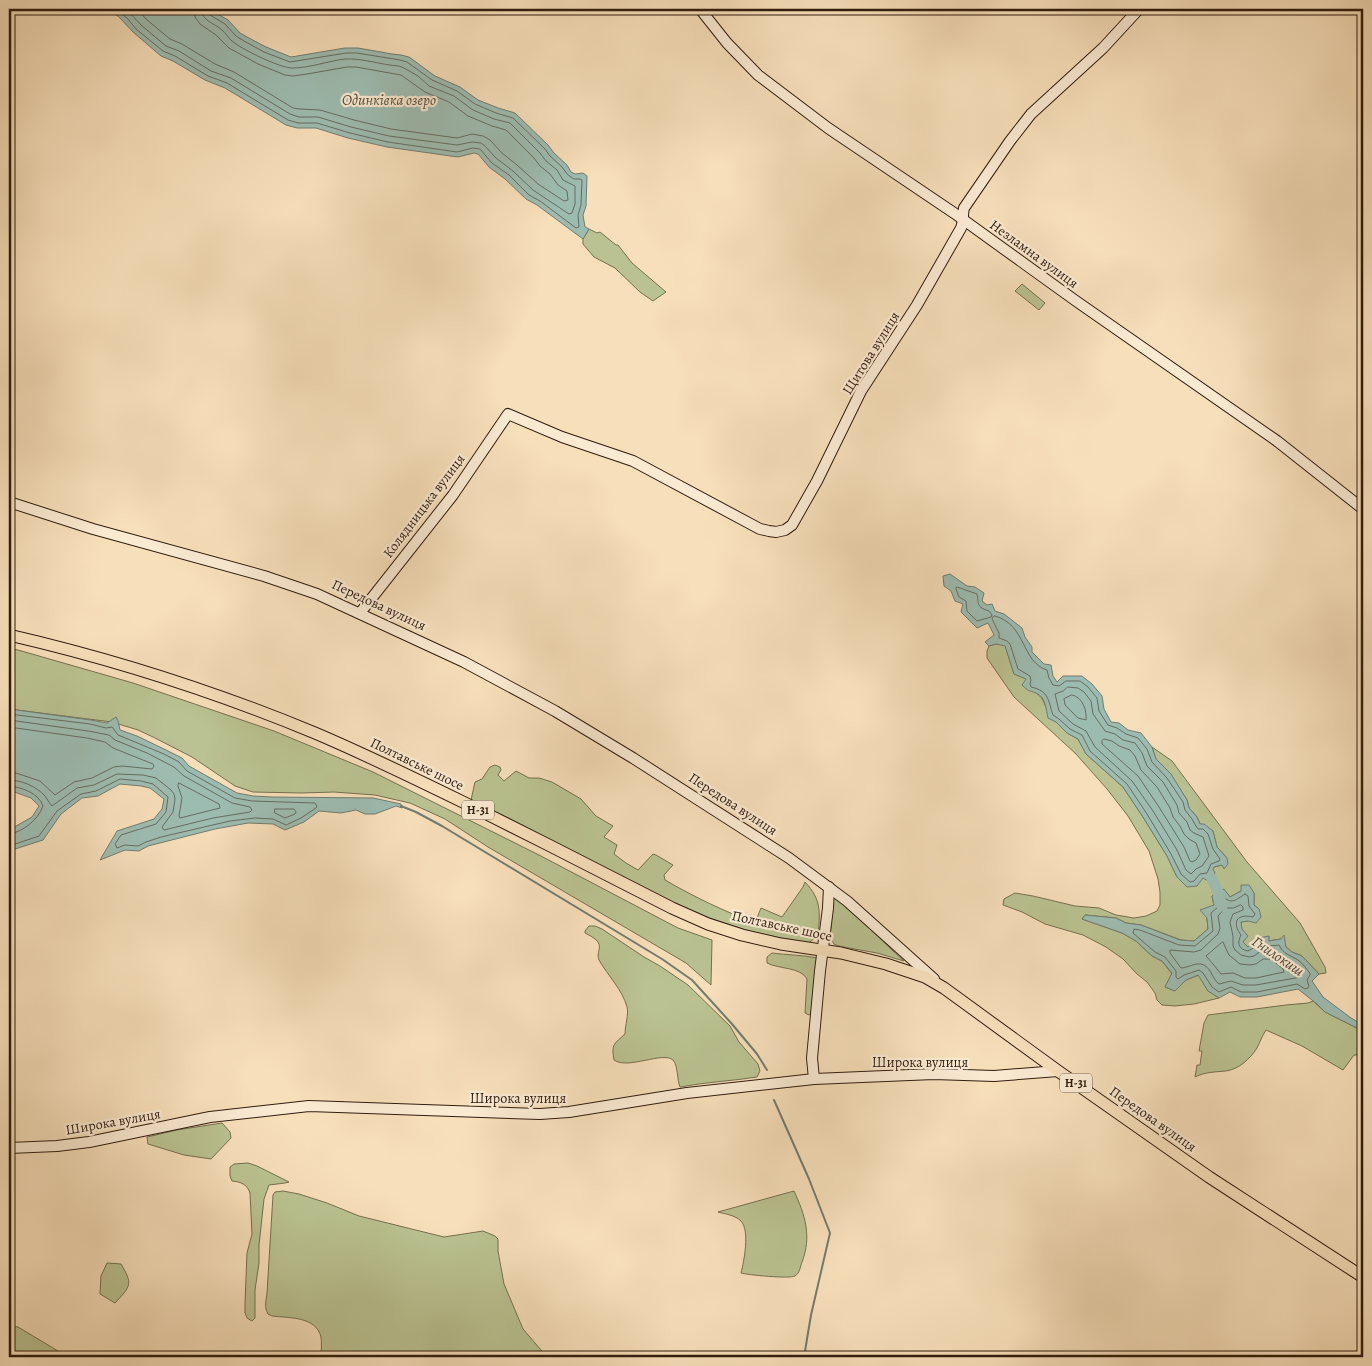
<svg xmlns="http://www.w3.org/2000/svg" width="1372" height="1366" viewBox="0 0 1372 1366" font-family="Alegreya,serif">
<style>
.green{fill:#bac291;stroke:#756f50}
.water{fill:#9dbcb1;stroke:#717c70}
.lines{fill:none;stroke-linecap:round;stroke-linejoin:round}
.shore{stroke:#666c60;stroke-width:1}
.stream{stroke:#717c70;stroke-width:2}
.river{stroke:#9dbcb1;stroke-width:11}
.secondary-casing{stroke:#301c0e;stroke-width:12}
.primary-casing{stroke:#301c0e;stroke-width:13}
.secondary{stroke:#faead2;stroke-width:10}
.primary{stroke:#f7dfba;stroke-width:11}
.labels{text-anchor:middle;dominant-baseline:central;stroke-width:4.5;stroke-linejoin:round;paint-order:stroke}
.shield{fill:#faead2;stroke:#6d5a49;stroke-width:1}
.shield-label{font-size:12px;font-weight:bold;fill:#301c0e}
.street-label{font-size:14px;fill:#301c0e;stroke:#faead2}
.water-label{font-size:15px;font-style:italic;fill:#514c3f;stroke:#faead2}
</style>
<rect width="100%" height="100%" fill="#f7dfba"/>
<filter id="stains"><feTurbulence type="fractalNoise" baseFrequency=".004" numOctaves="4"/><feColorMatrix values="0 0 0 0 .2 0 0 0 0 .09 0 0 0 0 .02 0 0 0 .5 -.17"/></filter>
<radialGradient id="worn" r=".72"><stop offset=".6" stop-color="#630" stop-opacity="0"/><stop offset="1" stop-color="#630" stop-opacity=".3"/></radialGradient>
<g class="green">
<polygon points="589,229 597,233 600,232 616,245 618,245 632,263 666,292 653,301 640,292 615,268 594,257 583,244 583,239"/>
<polygon points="1022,284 1045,303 1039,310 1015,291"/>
<path d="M996,644L1005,645L1014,674L1027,679L1023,685C1042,696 1043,696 1049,718L1056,722L1067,733L1078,739L1086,754L1123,787L1143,817L1167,856L1177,877H1203L1214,867L1222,865L1227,858L1217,847L1213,831L1200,824L1197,817L1189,808L1187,800L1171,775L1156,759L1152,747L1172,761L1247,862L1300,923L1325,967L1326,973L1319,974L1302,956L1292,952L1286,947L1281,939L1268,941L1269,937L1259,938L1248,947L1243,942L1241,922L1248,921L1259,909L1254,905V893L1241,891L1230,897L1223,889L1212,896L1214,905L1207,918L1208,929L1194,941L1181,940L1141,925L1126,923L1116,918L1085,915L1082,919L1122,933L1136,941L1152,956L1162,961L1172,974L1165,987L1175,991L1186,980L1199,975L1208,991L1219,998L1194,1004L1175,1006L1162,1005L1157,1000L1155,993L1147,982L1137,974L1123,959L1106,947L1083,935L1045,924L1022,912L1003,905L1004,899L1015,893L1033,896L1075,906L1099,908L1116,915L1134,918L1146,916L1157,911L1160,905V892L1158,879L1149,851L1128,816L1107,789L1076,754L1014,697L987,658V651L989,646Z"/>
<polygon points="9,648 18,650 133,683 274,731 373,772 539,855 678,928 712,940 711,985 686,963 488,847 445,819 410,803 375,795 334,792 301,793 253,792 235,786 192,757 153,737 138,730 112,722 9,709"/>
<path d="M495,765L500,767L501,770L498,775L504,781L516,771L529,778H539L552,782L581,799L596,816L613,826L604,837L617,845L614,854L626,863L638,870L653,854L656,855L673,865L664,875L665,880C694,897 724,911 755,923L761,908L782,917L803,887L805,882C822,900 820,913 818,936L807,944L744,930L707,917L672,902L471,800L475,782L482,779L490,767Z"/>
<path d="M834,898H836C861,917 881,941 904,961L877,953L838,946L834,944L830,937L833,900Z"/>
<path d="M589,926H595L602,929L644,957L660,966L688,985L730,1026L739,1042L758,1064L760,1071L757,1077C732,1081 706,1082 680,1087C677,1080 678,1065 673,1060C663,1051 628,1070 614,1060C611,1044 614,1044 625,1034C625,1025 629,1014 627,1007C622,989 608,976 599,960C596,953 602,948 598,942C595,938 589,935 585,933V931Z"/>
<path d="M772,953C787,955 803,955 818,958L813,1012L809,1015L805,1013L807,979C801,967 778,969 767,963V957Z"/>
<path d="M1313,1001L1325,1012L1363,1031V1055H1354L1343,1070L1302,1046L1266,1030C1262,1036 1260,1042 1257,1048C1250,1059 1239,1069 1226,1071C1215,1072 1205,1072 1195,1077L1197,1065H1200L1202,1051H1199L1204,1023L1208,1015L1286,1005L1308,1003Z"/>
<polygon points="222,1123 230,1132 231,1138 211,1159 184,1155 148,1144 147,1137 177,1130"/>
<path d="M248,1163L257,1166L289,1182L285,1183L269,1185L264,1199L259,1245V1263L255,1290V1318L252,1321L247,1318L245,1313V1303L247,1253L252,1234L250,1193C247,1184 241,1182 232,1181L230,1176V1167L234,1164Z"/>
<path d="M283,1191L299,1194L327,1203L359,1216L444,1237L483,1231L495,1236L498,1239V1251L504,1284L523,1329L547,1357H321C321,1351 322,1343 321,1337C316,1316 288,1318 272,1316L268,1314C264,1307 266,1301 267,1293L273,1195L275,1192Z"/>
<path d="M794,1191C805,1215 812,1236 802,1262C800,1267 800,1273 795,1276C790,1279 748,1275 741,1273C744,1261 750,1231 741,1221C735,1215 725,1214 718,1212Z"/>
<path d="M107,1263L121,1264C133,1284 131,1286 115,1303L100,1294L101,1276Z"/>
<polygon points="9,1326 18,1327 68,1357 9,1357"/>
</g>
<g class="water">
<polygon points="108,9 209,9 228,20 240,33 247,37 266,47 291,57 345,48 358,48 392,54 401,55 409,57 435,76 460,87 478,100 498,108 515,113 548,145 554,153 567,165 571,172 575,174 583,173 587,176 586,206 583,215 585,227 589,229 583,239 537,205 526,199 505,179 489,167 478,154 474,153 458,157 387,147 348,138 316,128 297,128 286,125 225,88 205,80 173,61 161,56 133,32 119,17"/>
<path d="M950,574L967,586L975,587L984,593L982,601L987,605L992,604L995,611L1004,614L1022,628L1025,637L1032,647V652L1044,664L1051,665L1053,676L1057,682L1063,676H1082L1092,684L1102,696L1104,709L1111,722L1119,723L1128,730L1141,733L1152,747L1156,759L1171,774L1187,800L1189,808L1197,817L1200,824H1204L1213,831L1217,847L1227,858L1228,864L1224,869L1222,865L1214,867L1213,869L1215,873L1212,879L1208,881L1203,878L1197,886L1187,887L1177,877L1167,856L1143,817L1123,787L1086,754L1078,739L1067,733L1056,722L1048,718C1046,710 1046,697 1036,693C1028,690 1029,692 1022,685L1026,679L1014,674L1005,646L996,644L989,646L985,642L994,635L988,623L977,628L961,612L963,604L955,601L951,591L944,586L943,576Z"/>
<polygon points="9,709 91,720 107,723 116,717 118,721 120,730 137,736 166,750 182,758 189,766 237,793 253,796 272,797 373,798 401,804 402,808 396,806 375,814 365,814 356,810 341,813 319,811 304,822 285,830 273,824 248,823 215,829 148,846 139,851 125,850 100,860 117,831 154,819 162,809 164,799 150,788 141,786 120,784 98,796 82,798 61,814 43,840 9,851 9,830 32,817 39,806 31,798 9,790"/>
<polygon points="1241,885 1249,885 1254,893 1254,905 1259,909 1261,917 1256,923 1248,921 1241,922 1242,929 1248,936 1243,942 1248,947 1259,938 1269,936 1269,941 1281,939 1284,935 1286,947 1292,952 1302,956 1319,974 1312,981 1323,997 1351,1018 1363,1025 1363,1031 1325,1012 1317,1004 1298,989 1257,997 1240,997 1230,992 1219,998 1208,991 1198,975 1186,980 1175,991 1165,987 1172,973 1162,961 1152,956 1136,941 1122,933 1082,919 1085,915 1116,918 1126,923 1141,925 1180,940 1194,941 1208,929 1207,918 1200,910 1214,905 1212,896 1224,889 1230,897 1241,891"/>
</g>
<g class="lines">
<g class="shore">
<polyline points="116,9 128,19 136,29 163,51 175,56 208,76 227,83 288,120 298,123 317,123 350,133 388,142 457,152 473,148 480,149 492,163 509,175 529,195 540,201 576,228 579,227 578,215 581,205 582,180 580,179 574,179 568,175 562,167 550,156 545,149 513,118 496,113 475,104 457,91 432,80 407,62 400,60 357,53 346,53 290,62 264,52 244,41 236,36 225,24 210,15 208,9"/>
<path d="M126,9L141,25L166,46L179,51L211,71L231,78L290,114L299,117H318L351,127L389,136L457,145L472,142L481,143L485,146L496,158L513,171L533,190L569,214L572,213L575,204V186L563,180L557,170L546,161L540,153L510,123L494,119L473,110L454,96L429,86L418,76L404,68L399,66C381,65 363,58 345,59C328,61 310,68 292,68C280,68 241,49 232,41C228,38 226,33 222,30C214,23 202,21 201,9"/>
<polyline points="137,9 146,19 170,39 182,44 215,64 234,72 293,108 300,109 320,110 354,120 391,129 457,138 472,134 483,136 490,140 502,153 517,165 538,184 564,201 568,200 567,191 558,185 550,174 540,166 534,158 506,130 492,126 468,116 449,102 425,92 401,75 356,67 347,67 307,74 293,76 285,75 258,64 229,48 216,35 200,24 195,17 194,9"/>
<path d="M957,587L977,594C979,604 976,607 989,611L992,615L991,617L977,621L967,611L966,601L959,597L956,589Z"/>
<path d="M995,616C1027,625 1021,662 1047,670L1049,678L1053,685L1059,686L1066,681H1080L1088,687L1097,698L1099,711L1108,725L1117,728L1126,734L1138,738L1147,749L1152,762L1167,778L1183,802L1185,810L1192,819L1196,826L1198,829H1203L1208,834L1213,849L1220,859L1219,861L1211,864L1207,873L1200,874L1194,881L1190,882L1181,874L1171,854L1147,814L1127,784L1090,751L1082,735L1070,729L1059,719L1053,715C1048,700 1049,691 1031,687L1030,684L1031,680L1030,676L1018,669L1010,644L1007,641L999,638V633L992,619L993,617Z"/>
<polygon points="1068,687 1078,688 1084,692 1091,701 1093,714 1105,731 1115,734 1123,740 1135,743 1142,753 1147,766 1163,782 1177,805 1179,813 1187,822 1190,830 1194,833 1203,837 1209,856 1202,866 1196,869 1191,874 1186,870 1177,850 1153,811 1132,781 1095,747 1086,731 1073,724 1059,711 1055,694 1063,691"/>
<path d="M1072,695C1083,697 1087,711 1086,720L1078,718L1065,705L1064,699Z"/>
<polyline points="9,714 90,724 106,728 112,727 118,735 164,754 179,762 187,771 235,798 252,801 315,803 317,806 316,808 301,818 286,825 273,819 255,818 230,821 161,837 146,842 138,846 125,845 117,848 115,844 121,835 156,824 166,812 168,797 153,784 141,781 120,779 96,791 81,794 57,811 39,836 9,846"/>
<path d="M9,720L88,731L109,735L115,740L147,753L174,767L184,776L232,803L250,807L252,810L250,812L213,818L164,830L162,827L173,812L175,799L174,794L171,790L156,778L143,775L117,774L94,785L77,788L52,806C49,803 48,800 45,796C37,787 22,780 9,780"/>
<polyline points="9,727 87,738 105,742 113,748 153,764 154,766 152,769 122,766 114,767 92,778 74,782 55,795 40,781 16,773 9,772"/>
<polygon points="1104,739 1112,741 1119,746 1130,750 1135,756 1141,770 1157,787 1170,808 1173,817 1180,826 1184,834 1189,839 1196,843 1200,854 1196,860 1192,862 1190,861 1184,847 1159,807 1138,776 1102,744 1102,741"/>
<polygon points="179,783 219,804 220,808 180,818 179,816 182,798 178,786"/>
<path d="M9,786C21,787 39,793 43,806C38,820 23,832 9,834"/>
<polygon points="275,809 294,809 296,812 295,814 285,818 275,813"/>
<path d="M1245,894L1248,896L1249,906L1255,914L1253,917C1247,916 1241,915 1237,920C1235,926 1238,931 1241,935C1237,943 1238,949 1248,951L1262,943L1269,946L1279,945C1283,954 1290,955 1298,960C1303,963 1306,969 1310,973V975L1307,980L1309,986L1308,988L1305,989L1297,984L1257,992H1241L1231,987L1219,992L1212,987L1203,973L1199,970L1184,975L1178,979L1176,977V971L1165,957L1155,952L1133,933L1134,929L1140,930L1179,945L1195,946L1213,931L1211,913L1218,907L1219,898L1223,896C1231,905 1236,900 1245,894Z"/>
<path d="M1241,905L1243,907V910L1233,914L1230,922L1233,936V946L1235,950L1241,955L1249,957L1254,956L1262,950L1275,952L1286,961L1296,966L1302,973L1301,977L1256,985H1243L1231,981L1219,984C1212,979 1211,966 1201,964C1194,963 1187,968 1181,968L1170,953V950L1194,952L1201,950L1218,934L1220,928L1218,916L1225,908H1233Z"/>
<polygon points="1223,942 1229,955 1240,964 1250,965 1256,964 1263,959 1271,959 1283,969 1284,972 1256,978 1245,978 1233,973 1221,974 1213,964 1206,956 1221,943"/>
</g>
<g class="stream">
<polyline points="401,806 416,812 442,826 662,959 692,980 732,1024 757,1054 767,1070"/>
<polyline points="774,1100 809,1179 830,1233 811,1315 804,1357"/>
</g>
<polyline class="river" points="1212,879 1218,892 1222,906"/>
<defs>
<g id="secondary">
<polyline points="700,9 727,43 758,75 828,128 954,213 1076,301 1277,441 1363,509"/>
<polyline points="9,502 93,529 264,576 317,594 464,662 555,711 633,758 789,858 847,901 934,979"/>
<path d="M360,613L453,495L508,414L562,437L633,461L760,529L769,531L776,532L785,530L792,525L817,481L861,391L917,305L961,228C964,221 962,215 964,208L1010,141L1031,114L1103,48L1139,9"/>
<polyline points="814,1079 812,1058 820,971 828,908 829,887"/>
<polyline points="9,1148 57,1146 89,1142 210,1117 309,1106 540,1114 569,1112 687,1093 814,1079 934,1074 994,1076 1058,1071"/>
</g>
<path id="primary" d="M9,635C113,659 216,692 315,733C367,755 418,780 469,805C537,839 604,873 672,908L708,924L742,935L781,944L841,953L886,964L925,977L944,988L1058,1071L1209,1177L1363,1277"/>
</defs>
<use href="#secondary" class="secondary-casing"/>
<use href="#primary" class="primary-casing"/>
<use href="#secondary" class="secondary"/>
<use href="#primary" class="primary"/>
</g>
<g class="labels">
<g class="shield">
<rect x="462" y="800.5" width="32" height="19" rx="4"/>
<rect x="1060" y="1073.5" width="32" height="19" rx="4"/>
</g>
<g class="shield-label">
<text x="478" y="810">Н-31</text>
<text x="1076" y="1083">Н-31</text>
</g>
<g class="street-label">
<text transform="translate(1034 254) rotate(36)">Незламна вулиця</text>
<text transform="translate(871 353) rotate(-58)">Щитова вулиця</text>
<text transform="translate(424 506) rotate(-53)">Колядницька вулиця</text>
<text transform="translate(379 605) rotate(25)">Передова вулиця</text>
<text transform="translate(417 764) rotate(26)">Полтавське шосе</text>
<text transform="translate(733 804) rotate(33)">Передова вулиця</text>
<text transform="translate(782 926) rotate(12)">Полтавське шосе</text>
<text x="920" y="1062">Широка вулиця</text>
<text x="518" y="1098">Широка вулиця</text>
<text transform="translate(1153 1119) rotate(35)">Передова вулиця</text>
<text transform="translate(113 1122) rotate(-10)">Широка вулиця</text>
</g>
<g class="water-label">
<text x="389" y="100">Одинківка озеро</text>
<text transform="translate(1278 956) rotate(34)">Гнилокиш</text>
</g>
</g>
<rect width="1372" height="1366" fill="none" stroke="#f7dfba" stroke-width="30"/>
<rect x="10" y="10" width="1352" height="1346" fill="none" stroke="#301c0e" stroke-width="2.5"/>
<rect x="15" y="15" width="1342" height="1336" fill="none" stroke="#301c0e"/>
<rect width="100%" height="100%" filter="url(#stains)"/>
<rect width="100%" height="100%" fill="url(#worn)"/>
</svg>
